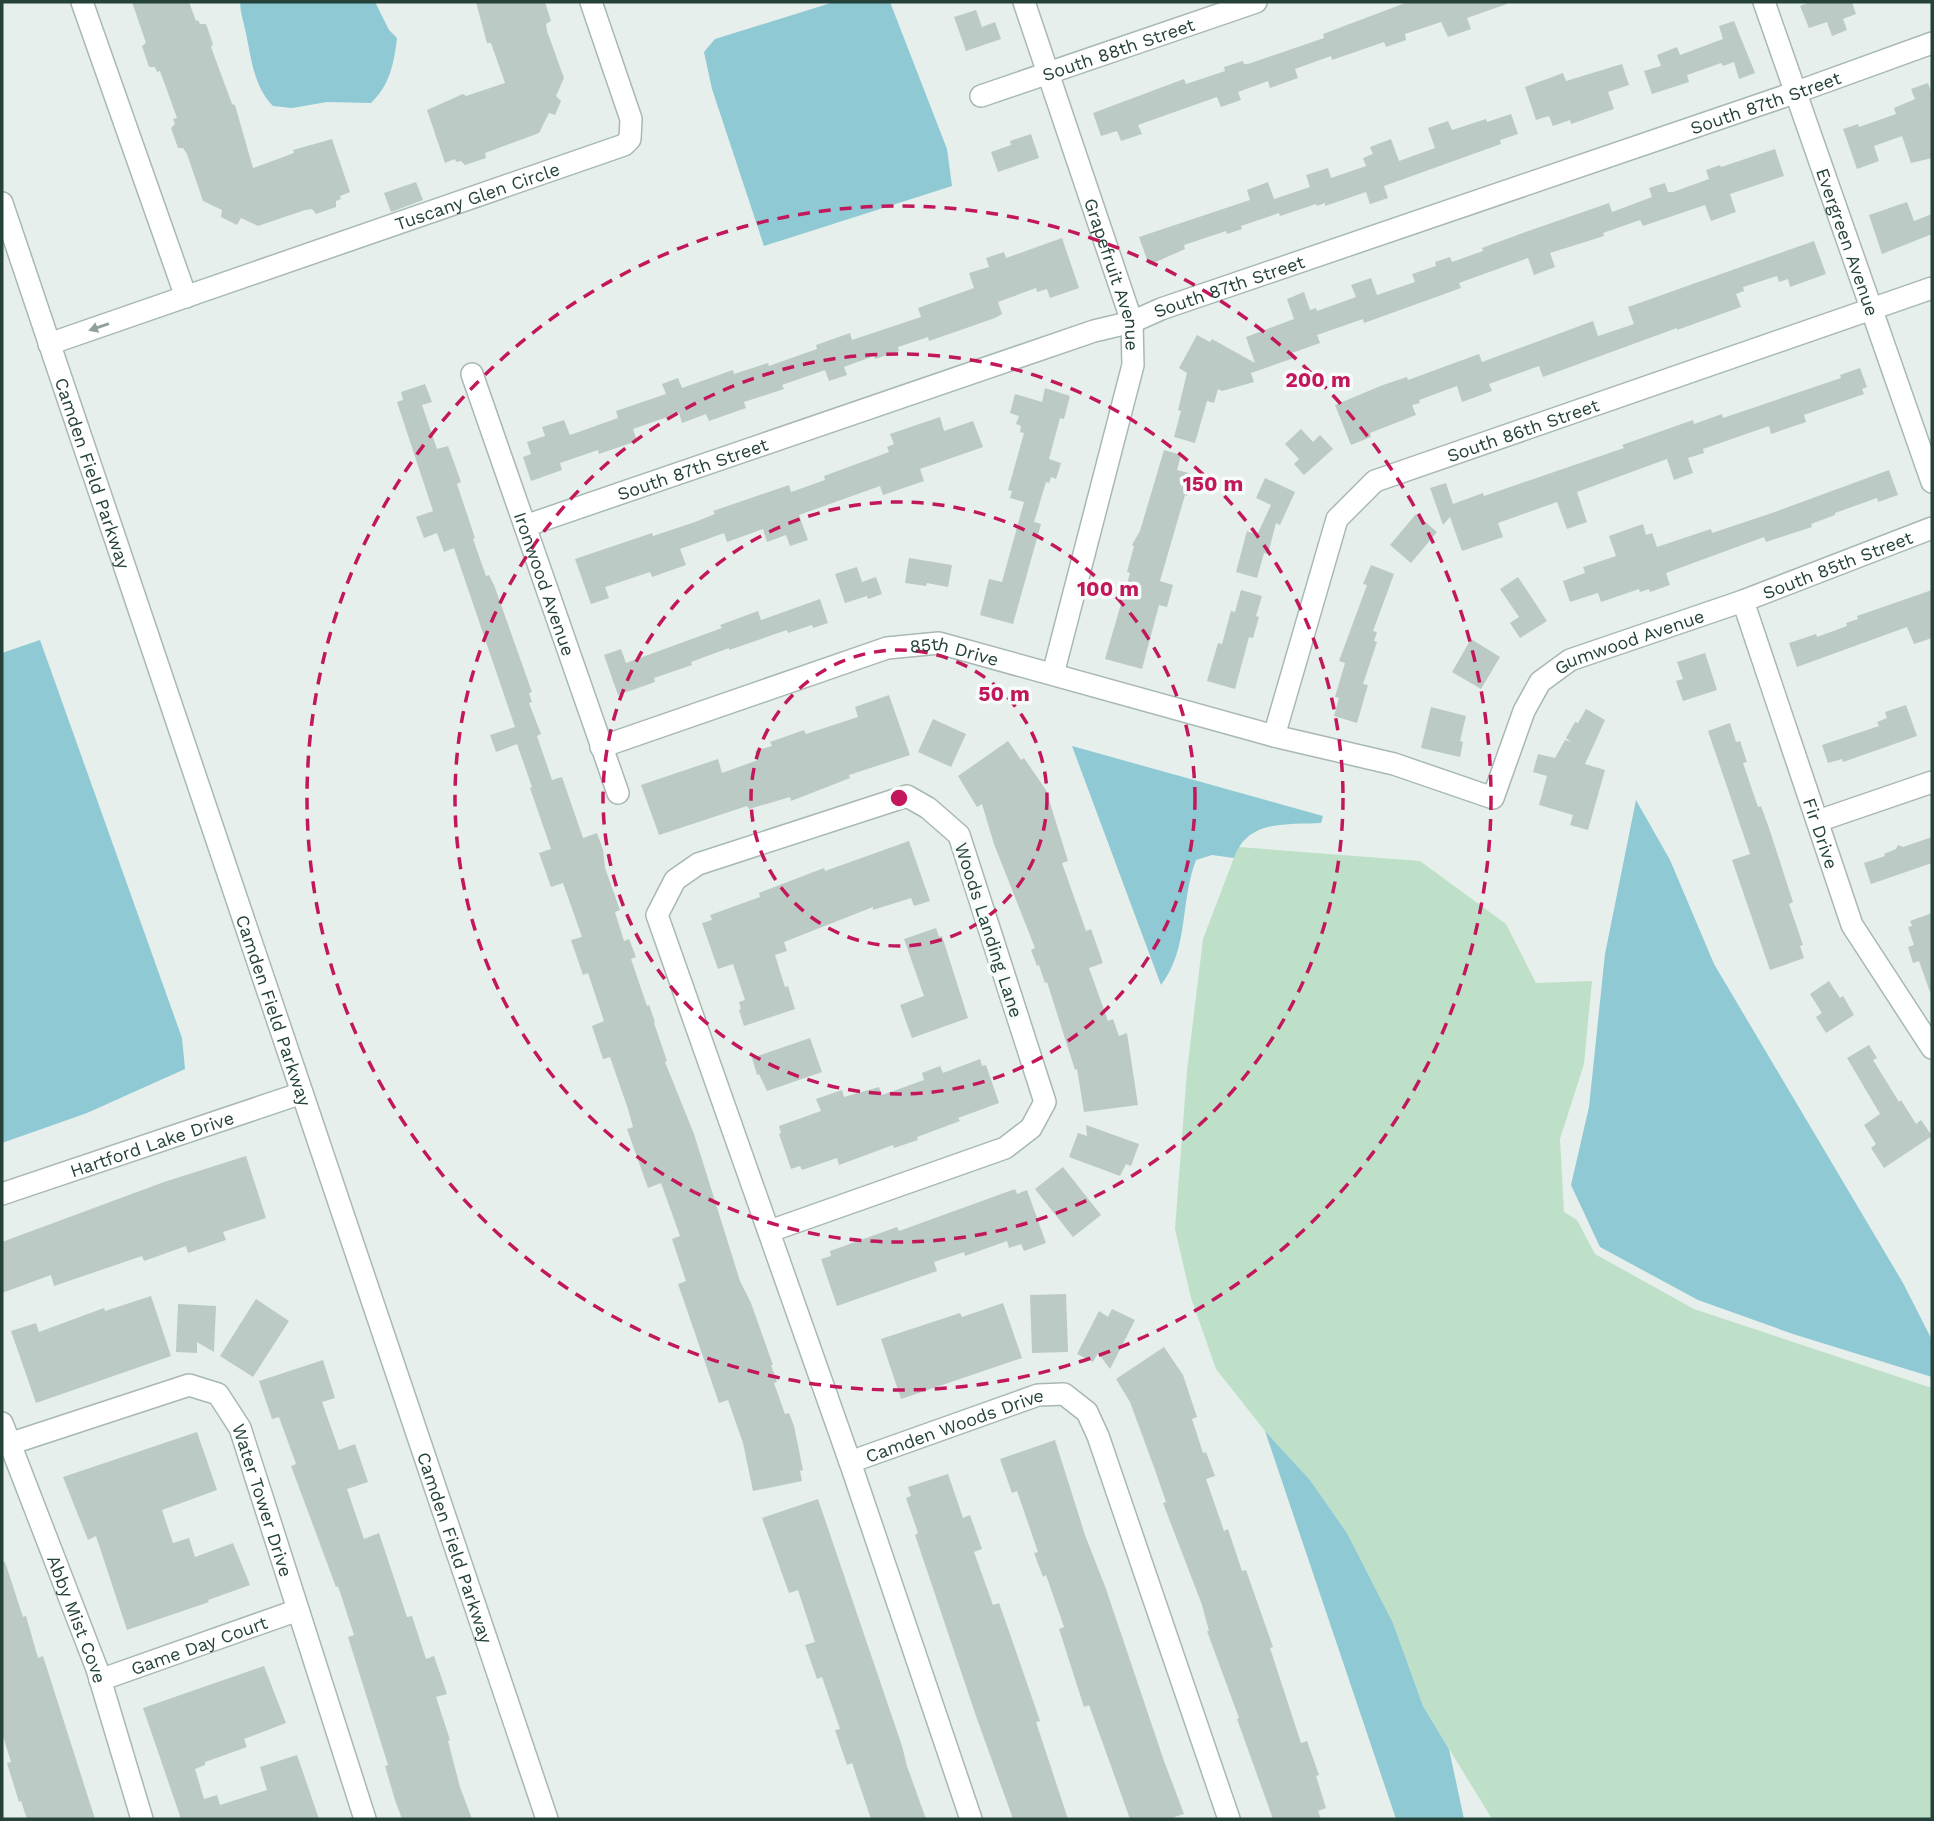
<svg xmlns="http://www.w3.org/2000/svg" width="1934" height="1821" viewBox="0 0 1934 1821" font-family="'Work Sans',sans-serif">
<style>
.green{fill:#bfe0c8}
.water{fill:#8ec9d4}
.building{fill:#bbcac4}
.lines{fill:none;stroke-linecap:round;stroke-linejoin:round}
.minor-casing{stroke:#a8b8b2;stroke-width:24}
.minor{stroke:#fff;stroke-width:21}
.oneway{fill:#92a09c}
.ring{fill:none;stroke:#c2185b;stroke-width:3.5;stroke-dasharray:12 9}
.labels{text-anchor:middle;dominant-baseline:central;stroke-width:7;stroke-linejoin:round;paint-order:stroke}
.street-label{font-size:18px;fill:#24423a;stroke:#f7fbf9}
.centre{fill:#c2185b;stroke:#f7fbf9;stroke-width:3.5}
.ring-label{font-size:21px;text-anchor:middle;font-weight:bold;fill:#c2185b;stroke:#f7fbf9;stroke-width:7;stroke-linejoin:round;paint-order:stroke}
</style>
<rect width="100%" height="100%" fill="#e6efeb"/>
<polygon class="green" points="1238,847 1420,861 1506,924 1536,983 1592,981 1584,1064 1560,1139 1564,1212 1577,1220 1595,1254 1694,1309 1932,1388 1932,1819 1492,1819 1423,1706 1393,1623 1347,1533 1310,1480 1265,1431 1216,1369 1191,1298 1175,1229 1187,1071 1203,939"/>
<g class="water">
<path d="M240,2H375L389,30L397,38C394,63 390,85 371,103L327,102L292,108L273,106C253,86 251,55 245,29C243,20 240,11 240,2Z"/>
<polygon points="834,2 890,2 947,149 952,186 764,246 712,89 704,52 715,39"/>
<polygon points="40,640 182,1038 185,1069 87,1113 2,1143 2,653"/>
<path d="M1072,746L1323,816L1321,823C1286,825 1248,819 1234,858L1212,855L1196,860C1180,901 1189,949 1161,985Z"/>
<polygon points="1636,800 1670,860 1714,964 1903,1283 1932,1340 1932,1377 1793,1334 1698,1300 1600,1247 1571,1185 1589,1107 1605,954"/>
<polygon points="1265,1431 1310,1480 1347,1533 1393,1623 1423,1706 1449,1749 1464,1819 1396,1819"/>
</g>
<g class="building">
<polygon points="132,2 189,2 196,21 198,20 200,24 206,24 213,44 211,47 232,104 235,105 253,168 294,153 293,150 332,139 350,192 340,196 341,199 336,201 336,207 316,214 312,209 305,210 258,226 241,218 237,225 221,217 222,210 203,201 187,154 183,148 178,148 171,128 175,124 173,119 177,118 160,71 157,72 155,67 149,67 142,46 146,43"/>
<polygon points="476,2 545,2 551,21 546,24 547,31 564,78 556,96 561,101 555,115 549,113 539,133 485,153 486,158 465,165 461,161 456,162 455,159 445,163 427,110 463,94 466,96 505,83 491,43 487,43"/>
<polygon points="1408,2 1506,2 1507,4 1467,18 1471,29 1448,37 1441,22 1405,34 1406,40 1386,47 1384,42 1332,60 1331,56 1295,69 1298,78 1270,88 1268,81 1238,92 1241,100 1221,107 1217,97 1138,125 1142,134 1121,141 1117,131 1101,136 1093,113 1184,79 1186,84 1225,71 1224,67 1243,61 1244,64 1248,64 1324,38 1323,34"/>
<polygon points="1810,2 1852,2 1856,14 1843,19 1847,30 1832,36 1827,22 1809,28 1800,6"/>
<polygon points="976,10 982,27 995,22 1001,39 966,51 954,17"/>
<polygon points="1734,21 1755,73 1739,79 1734,62 1723,66 1721,63 1687,75 1689,82 1652,94 1644,71 1661,66 1657,55 1677,47 1680,55 1723,39 1719,26"/>
<polygon points="1622,64 1629,85 1608,92 1614,109 1571,124 1570,120 1553,126 1549,116 1536,120 1525,87 1563,73 1566,81"/>
<polygon points="1928,83 1932,94 1932,158 1911,163 1902,136 1874,146 1879,161 1857,169 1843,129 1858,124 1859,127 1896,114 1894,108 1915,99 1911,89"/>
<polygon points="1511,114 1518,134 1500,140 1501,144 1384,186 1388,198 1370,204 1366,192 1325,206 1325,203 1317,206 1316,204 1280,216 1279,213 1241,226 1242,229 1227,234 1226,231 1184,245 1185,249 1149,265 1139,237 1250,200 1247,190 1268,182 1274,199 1310,187 1306,175 1328,168 1331,178 1366,166 1363,158 1373,154 1370,147 1391,139 1399,161 1435,148 1428,128 1448,121 1452,130 1486,119 1487,122"/>
<polygon points="1031,134 1039,158 998,172 991,152 1011,145 1010,141"/>
<polygon points="1775,149 1784,176 1730,194 1736,212 1711,221 1705,205 1643,226 1640,220 1603,233 1604,236 1550,253 1555,267 1534,275 1528,258 1459,283 1461,288 1364,323 1363,319 1317,335 1320,343 1292,353 1294,358 1251,373 1254,382 1222,391 1218,389 1214,403 1207,401 1195,443 1174,437 1181,411 1178,410 1187,373 1179,368 1197,335 1210,342 1212,339 1255,363 1246,337 1294,319 1287,299 1304,292 1310,310 1316,308 1317,311 1356,297 1351,285 1371,278 1377,295 1415,282 1412,274 1436,266 1435,262 1450,257 1452,262 1483,251 1482,248 1520,234 1609,203 1612,212 1652,197 1649,188 1665,183 1668,192 1673,192 1709,179 1706,170 1720,165 1721,167"/>
<polygon points="416,182 423,200 391,212 384,193"/>
<polygon points="1907,202 1914,221 1932,214 1932,234 1882,254 1869,215"/>
<polygon points="1062,238 1079,288 1050,298 1047,289 1037,292 1036,288 998,302 1002,314 995,318 929,341 928,337 898,347 899,351 875,359 874,356 844,367 847,375 829,381 825,370 782,385 784,389 744,402 746,408 709,421 706,414 682,423 679,413 633,429 637,441 599,454 598,450 560,463 562,470 531,481 523,457 531,454 527,442 545,436 542,427 564,420 570,435 618,418 616,411 666,394 662,384 678,378 682,388 733,370 734,374 768,363 769,366 817,349 816,345 850,333 852,340 921,317 918,308 974,288 969,273 989,267 986,258 1004,252 1006,258"/>
<polygon points="1814,241 1826,274 1790,287 1788,279 1779,282 1777,276 1743,287 1744,291 1736,294 1741,307 1677,330 1677,328 1543,377 1539,366 1489,384 1492,391 1462,402 1457,386 1419,400 1420,403 1412,405 1416,415 1370,433 1371,437 1351,445 1335,405 1383,385 1407,377 1408,380 1479,354 1482,362 1593,321 1598,336 1634,324 1628,307"/>
<polygon points="1860,368 1867,387 1862,389 1864,394 1804,415 1806,422 1771,434 1769,426 1703,449 1704,453 1688,458 1693,473 1674,480 1667,459 1577,492 1587,522 1567,529 1557,502 1498,523 1503,537 1462,551 1450,517 1443,525 1430,488 1446,483 1453,504 1483,493 1484,496 1624,448 1622,445 1693,420 1694,424 1722,414 1723,418 1841,378 1840,375"/>
<polygon points="425,384 432,402 422,405 437,449 448,446 455,465 461,482 457,484 475,538 473,539 486,576 489,575 494,585 532,692 529,693 532,702 529,703 541,734 537,736 552,780 562,777 583,838 597,833 603,850 605,868 620,910 615,912 624,941 629,939 636,957 631,959 647,1006 649,1005 655,1022 654,1023 667,1061 665,1062 694,1134 740,1281 751,1303 773,1365 771,1365 777,1382 774,1383 785,1414 789,1413 794,1426 803,1470 800,1471 802,1481 753,1491 743,1443 728,1400 719,1403 698,1342 678,1284 686,1281 672,1239 680,1236 661,1183 648,1188 627,1129 633,1127 628,1109 610,1057 603,1059 592,1026 604,1021 588,973 583,975 571,940 582,937 563,883 551,887 539,853 551,849 530,788 532,787 517,744 496,752 490,735 515,727 454,548 444,552 437,533 424,538 416,517 433,511 397,402 403,400 401,392"/>
<polygon points="1045,388 1070,396 1064,419 1060,418 1049,459 1061,463 1056,479 1051,477 1049,483 1046,482 1034,522 1041,524 1013,624 980,615 989,579 1002,582 1024,502 1010,498 1012,491 1008,490 1024,433 1020,432 1021,426 1016,424 1019,416 1010,413 1015,394 1042,402"/>
<polygon points="940,417 944,431 973,421 983,447 920,469 924,481 883,495 880,486 799,515 808,540 790,546 786,535 767,542 763,529 727,542 724,533 680,549 686,565 652,577 650,572 605,587 609,598 591,604 575,559 652,533 653,536 695,522 715,514 713,511 789,485 791,492 825,480 824,476 889,452 887,447 894,444 890,434"/>
<polygon points="1301,429 1313,442 1320,435 1333,449 1304,475 1294,464 1299,459 1285,444"/>
<polygon points="1164,450 1181,455 1177,470 1193,474 1187,496 1185,495 1160,581 1173,585 1167,607 1159,605 1142,669 1105,659 1130,573 1127,572 1134,546 1132,545 1140,531"/>
<polygon points="1889,470 1898,495 1878,502 1877,498 1835,513 1835,515 1811,524 1812,527 1766,542 1764,537 1666,573 1670,585 1650,592 1649,589 1640,592 1639,589 1601,602 1598,593 1570,602 1563,581 1585,573 1583,567 1616,556 1609,536 1643,524 1646,535 1652,533 1657,547 1711,529 1712,533 1772,513"/>
<polygon points="1265,478 1295,492 1280,525 1276,523 1268,554 1264,553 1257,578 1236,572 1247,531 1257,535 1271,505 1256,498"/>
<polygon points="1416,514 1437,532 1411,563 1390,545"/>
<polygon points="909,558 952,565 948,587 927,583 926,586 905,583"/>
<polygon points="1371,565 1394,574 1373,631 1377,632 1374,641 1377,642 1363,684 1368,685 1357,723 1334,716 1339,698 1335,697 1345,663 1339,661 1367,585 1363,584"/>
<polygon points="857,567 862,582 876,577 882,594 868,599 867,596 845,603 835,574"/>
<polygon points="1518,577 1547,621 1520,638 1510,623 1519,617 1500,589"/>
<polygon points="1241,590 1262,596 1256,616 1259,617 1253,638 1249,637 1235,689 1207,681 1218,643 1222,644 1231,611 1235,612"/>
<polygon points="1932,590 1932,638 1914,644 1907,627 1797,667 1789,643 1816,634 1817,637 1847,626 1846,623 1858,619 1857,616"/>
<polygon points="820,599 828,623 813,628 812,625 788,633 787,630 729,650 729,648 691,662 692,665 654,678 655,682 618,695 604,655 621,649 626,663 722,628 720,625 758,611 761,620"/>
<polygon points="1471,639 1500,657 1481,689 1452,672"/>
<polygon points="1705,653 1717,690 1683,701 1676,681 1683,679 1677,662"/>
<polygon points="889,695 910,755 849,775 850,778 791,801 790,797 749,809 747,806 659,835 641,785 718,759 722,773 758,760 755,751 772,746 770,742 804,730 806,734 858,717 855,707"/>
<polygon points="1906,705 1917,736 1843,762 1842,759 1828,763 1822,745 1879,726 1877,722 1887,718 1885,712"/>
<polygon points="1431,707 1466,716 1460,741 1463,742 1460,757 1421,748"/>
<polygon points="1586,709 1605,720 1585,764 1605,770 1588,830 1570,825 1573,815 1539,805 1547,776 1533,772 1538,754 1555,758 1565,740 1571,742 1566,738 1575,722 1578,723"/>
<polygon points="933,719 966,734 951,767 918,752"/>
<polygon points="1730,723 1736,742 1740,741 1747,762 1743,763 1758,807 1761,806 1769,828 1793,902 1789,904 1803,945 1800,946 1804,958 1770,970 1732,860 1750,854 1708,731"/>
<polygon points="1008,741 1021,760 1024,758 1046,790 1068,861 1062,863 1086,931 1091,929 1103,963 1089,968 1108,1021 1113,1019 1119,1036 1127,1033 1138,1105 1084,1112 1077,1069 1075,1070 1047,982 1045,983 1039,965 1037,966 1031,950 1035,948 994,844 982,804 977,807 958,776"/>
<polygon points="1932,837 1932,863 1871,884 1864,863 1885,856 1884,854 1896,849 1898,845 1903,847"/>
<polygon points="909,841 930,901 914,906 911,898 873,910 873,907 784,942 787,951 775,955 785,987 788,986 795,1009 744,1026 739,1010 741,1009 739,1002 745,1000 733,964 718,969 702,923 712,920 710,915 760,897 759,893 824,868 825,871"/>
<polygon points="1932,913 1932,992 1930,992 1919,961 1913,963 1908,947 1914,945 1908,927 1912,926 1910,921"/>
<polygon points="936,928 939,937 942,936 968,1018 912,1038 900,1005 924,996 904,939"/>
<polygon points="1829,981 1840,998 1843,996 1854,1015 1826,1033 1816,1017 1822,1013 1810,994"/>
<polygon points="810,1038 822,1072 767,1091 759,1074 757,1075 752,1058"/>
<polygon points="1869,1045 1877,1058 1873,1060 1899,1102 1901,1100 1916,1124 1921,1120 1932,1136 1884,1168 1871,1148 1876,1144 1864,1125 1880,1114 1847,1058"/>
<polygon points="980,1059 982,1066 986,1065 999,1103 958,1118 960,1121 917,1137 918,1140 894,1148 893,1145 839,1165 837,1158 802,1170 800,1166 791,1169 779,1134 781,1133 779,1126 821,1111 816,1099 842,1090 844,1097 879,1087 882,1095 924,1080 922,1073 940,1066 943,1073"/>
<polygon points="1086,1125 1139,1144 1131,1166 1126,1164 1120,1176 1069,1157 1078,1133 1087,1136"/>
<polygon points="246,1156 266,1218 223,1232 226,1240 188,1253 186,1246 144,1261 142,1256 54,1286 51,1275 2,1293 2,1242 164,1182"/>
<polygon points="1063,1167 1101,1215 1073,1237 1035,1189"/>
<polygon points="1015,1189 1017,1194 1027,1190 1046,1243 1024,1251 1021,1244 1009,1248 1007,1241 965,1256 964,1252 934,1262 937,1271 837,1306 821,1259 831,1256 830,1251 897,1227 899,1231"/>
<polygon points="1066,1294 1068,1352 1032,1353 1030,1295"/>
<polygon points="151,1296 171,1356 36,1403 11,1331 36,1323 39,1332 104,1308 105,1311"/>
<polygon points="256,1299 289,1321 253,1377 220,1356"/>
<polygon points="1003,1303 1022,1358 901,1399 881,1339 960,1313 962,1317"/>
<polygon points="178,1304 216,1306 214,1352 197,1342 197,1353 176,1352"/>
<polygon points="1112,1309 1135,1320 1110,1369 1098,1353 1093,1362 1077,1354 1099,1311 1108,1317"/>
<polygon points="1164,1347 1183,1375 1197,1417 1192,1419 1203,1453 1206,1452 1215,1476 1206,1479 1224,1531 1228,1529 1242,1571 1246,1570 1273,1647 1270,1648 1301,1743 1307,1741 1319,1775 1316,1776 1326,1808 1318,1811 1321,1819 1273,1819 1237,1719 1239,1718 1207,1631 1209,1631 1202,1605 1163,1503 1166,1502 1155,1470 1130,1402 1116,1379"/>
<polygon points="323,1360 335,1398 322,1402 339,1450 355,1444 368,1482 347,1489 364,1539 379,1533 407,1617 412,1616 426,1659 434,1656 447,1694 436,1697 450,1740 448,1741 460,1787 472,1819 402,1819 395,1800 385,1766 388,1765 348,1637 354,1635 338,1586 336,1587 291,1466 296,1464 279,1417 272,1419 259,1381"/>
<polygon points="197,1432 217,1490 162,1510 173,1543 189,1538 195,1557 233,1543 250,1585 208,1600 209,1602 127,1630 96,1536 88,1540 63,1477"/>
<polygon points="1055,1440 1085,1535 1106,1589 1164,1761 1184,1814 1168,1819 1130,1819 1089,1705 1084,1707 1059,1629 1064,1627 1046,1575 1043,1577 1034,1553 1038,1552 1017,1491 1012,1493 1000,1459"/>
<polygon points="948,1474 963,1518 970,1515 982,1549 974,1552 993,1605 999,1603 1011,1637 1040,1721 1036,1722 1068,1819 1013,1819 976,1716 915,1535 918,1533 906,1498 911,1496 908,1487"/>
<polygon points="818,1499 902,1746 907,1766 926,1819 871,1819 852,1763 847,1765 835,1730 840,1729 822,1677 817,1679 805,1645 815,1642 798,1590 789,1593 762,1518"/>
<polygon points="2,1562 5,1562 23,1617 26,1616 38,1658 43,1656 95,1819 27,1819 21,1801 19,1802 7,1763 11,1762 2,1733"/>
<polygon points="264,1666 286,1723 244,1739 247,1747 205,1762 205,1765 195,1769 204,1799 217,1795 220,1805 267,1790 260,1767 297,1755 319,1819 181,1819 143,1708"/>
</g>
<g class="lines">
<defs>
<g id="minor">
<polyline points="82,2 186,297"/>
<path id="s1" d="M1024,2L1132,322L1133,365L1053,674"/>
<path id="s2" d="M1764,2L1932,482"/>
<path id="s3" d="M981,96L1256,2"/>
<path id="s4" d="M2,203L547,1819"/>
<path id="s5" d="M49,344L624,145L630,139L631,119L591,2"/>
<path id="s6" d="M472,374L618,793"/>
<path id="s7" d="M525,526L1094,331L1132,322L1161,309L1794,93L1932,43"/>
<path id="s8" d="M1743,601L1852,925L1932,1048"/>
<path id="s9" d="M1274,736L1337,519L1375,481L1932,288"/>
<path id="s10" d="M601,747L887,648L939,643L1274,736L1394,764L1493,798L1524,711L1540,682L1570,660L1743,601L1932,528"/>
<polyline points="1818,821 1932,782"/>
<path id="s11" d="M2,1194L302,1093"/>
<polyline points="770,1231 1005,1148 1031,1128 1045,1102 959,835 928,808 907,796 698,864 675,880 657,915 850,1462"/>
<path id="s12" d="M2,1423L97,1669L142,1819"/>
<path id="s13" d="M9,1444L189,1385L218,1394L240,1428L365,1819"/>
<path id="s14" d="M100,1680L298,1610"/>
<path id="s15" d="M971,1819L850,1462L1038,1395L1064,1394L1087,1412L1098,1436L1229,1819"/>
</g>
</defs>
<use href="#minor" class="minor-casing"/>
<use href="#minor" class="minor"/>
</g>
<defs><path id="oneway-solid" d="M-6-.8H1V-3.2L6.5 0L1 3.2V.8H-6Z" transform="scale(1.75)"/></defs>
<use class="oneway" href="#oneway-solid" transform="translate(99 327) rotate(161)"/>
<g class="ring">
<circle cx="899" cy="798" r="148"/>
<circle cx="899" cy="798" r="296"/>
<circle cx="899" cy="798" r="444"/>
<circle cx="899" cy="798" r="592"/>
</g>
<g class="labels">
<g class="street-label">
<text stroke="none"><textPath href="#s3" startOffset="145">South 88th Street</textPath></text>
<text stroke="none"><textPath href="#s7" startOffset="1311">South 87th Street</textPath></text>
<text stroke="none"><textPath href="#s5" startOffset="453">Tuscany Glen Circle</textPath></text>
<text stroke="none"><textPath href="#s2" startOffset="254">Evergreen Avenue</textPath></text>
<text stroke="none"><textPath href="#s1" startOffset="287">Grapefruit Avenue</textPath></text>
<text stroke="none"><textPath href="#s7" startOffset="744">South 87th Street</textPath></text>
<text stroke="none"><textPath href="#s9" startOffset="436">South 86th Street</textPath></text>
<text stroke="none"><textPath href="#s7" startOffset="177">South 87th Street</textPath></text>
<text stroke="none"><textPath href="#s4" startOffset="285">Camden Field Parkway</textPath></text>
<text stroke="none"><textPath href="#s10" startOffset="1377">South 85th Street</textPath></text>
<text stroke="none"><textPath href="#s6" startOffset="222">Ironwood Avenue</textPath></text>
<text stroke="none"><textPath href="#s10" startOffset="1155">Gumwood Avenue</textPath></text>
<text stroke="none"><textPath href="#s10" startOffset="371">85th Drive</textPath></text>
<text stroke="none"><textPath href="#s8" startOffset="245">Fir Drive</textPath></text>
<text transform="translate(989 930) rotate(72)">Woods Landing Lane</text>
<text stroke="none"><textPath href="#s4" startOffset="852">Camden Field Parkway</textPath></text>
<text stroke="none"><textPath href="#s11" startOffset="158">Hartford Lake Drive</textPath></text>
<text stroke="none"><textPath href="#s15" startOffset="488">Camden Woods Drive</textPath></text>
<text stroke="none"><textPath href="#s13" startOffset="336">Water Tower Drive</textPath></text>
<text stroke="none"><textPath href="#s4" startOffset="1419">Camden Field Parkway</textPath></text>
<text stroke="none"><textPath href="#s12" startOffset="210">Abby Mist Cove</textPath></text>
<text stroke="none"><textPath href="#s14" startOffset="105">Game Day Court</textPath></text>
</g>
</g>
<circle cx="899" cy="798" r="10" class="centre"/>
<g class="ring-label">
<text x="1318" y="387">200 m</text>
<text x="1213" y="491">150 m</text>
<text x="1108" y="596">100 m</text>
<text x="1004" y="701">50 m</text>
</g>
<rect width="1934" height="1821" fill="none" stroke="#24423a" stroke-width="7"/>
</svg>
